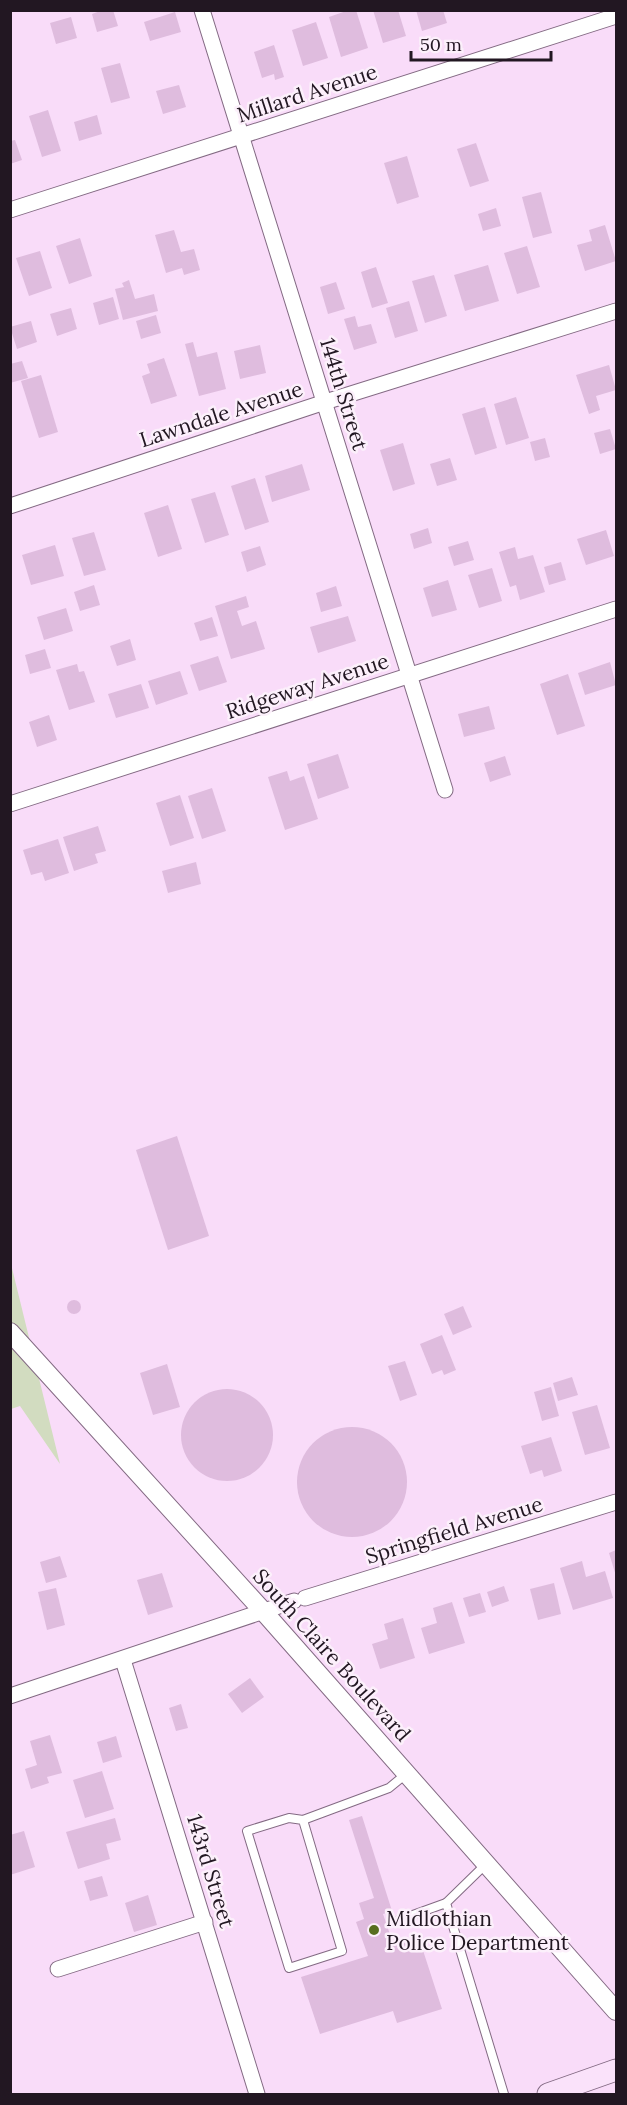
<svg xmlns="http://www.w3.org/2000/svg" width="627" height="2105" viewBox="0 0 627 2105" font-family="Lora,serif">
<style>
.green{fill:#d2dcc0}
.building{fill:#dfbcde}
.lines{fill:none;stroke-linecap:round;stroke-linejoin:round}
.service-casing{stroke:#836a83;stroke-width:10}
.minor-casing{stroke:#836a83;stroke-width:17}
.tertiary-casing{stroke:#836a83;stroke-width:20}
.secondary-casing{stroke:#836a83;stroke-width:23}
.service{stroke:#fff;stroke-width:8}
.minor{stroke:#fff;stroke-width:15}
.tertiary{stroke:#fff;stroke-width:18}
.secondary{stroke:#fae2fa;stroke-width:21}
.poi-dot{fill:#566e1e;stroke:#fcf0fb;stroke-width:2}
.labels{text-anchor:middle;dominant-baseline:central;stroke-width:5;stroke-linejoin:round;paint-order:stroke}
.street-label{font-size:21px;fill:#221722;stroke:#fcf0fb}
.poi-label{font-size:21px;fill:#221722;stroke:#fcf0fb;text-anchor:start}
</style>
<rect width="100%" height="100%" fill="#f9dcf9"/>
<polygon class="green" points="10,1260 60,1464 20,1406 11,1409"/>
<g class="building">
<polygon points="103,10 113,10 118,26 97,32 92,14"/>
<polygon points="349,10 356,10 368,48 341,57 329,17"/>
<polygon points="373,10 398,10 406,36 383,43"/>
<polygon points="416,10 443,10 447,23 422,31"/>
<polygon points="175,12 181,32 150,41 144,22"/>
<polygon points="71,17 77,38 56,44 50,23"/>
<polygon points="316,22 328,58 303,66 292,30"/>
<polygon points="274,45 284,77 275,80 274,74 262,78 254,52"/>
<polygon points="120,63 130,98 111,103 101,68"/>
<polygon points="179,85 186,107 163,114 156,91"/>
<polygon points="48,110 61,151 42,157 29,116"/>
<polygon points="97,115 102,134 79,141 74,122"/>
<polygon points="15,140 22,160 10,164 10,141"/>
<polygon points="476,143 489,181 470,187 457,149"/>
<polygon points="407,156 419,197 397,204 384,163"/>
<polygon points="541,192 552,233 533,238 522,197"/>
<polygon points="496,208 501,226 483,231 478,214"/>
<polygon points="605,225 616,261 585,271 577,245 592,241 589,230"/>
<polygon points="174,230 181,252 194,249 200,270 184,275 182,268 166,273 155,235"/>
<polygon points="80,238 92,276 69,284 56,246"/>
<polygon points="527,246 540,287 517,294 504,253"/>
<polygon points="40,251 52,288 29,296 16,258"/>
<polygon points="488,265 499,301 465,311 454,275"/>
<polygon points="376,267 388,303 372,308 361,272"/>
<polygon points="434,275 447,316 425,323 412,281"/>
<polygon points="129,280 135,299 154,294 158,311 123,320 115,289 124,287 122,283"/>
<polygon points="336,282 345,309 328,314 320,287"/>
<polygon points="113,297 119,319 99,325 93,303"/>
<polygon points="409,301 418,331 395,338 386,308"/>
<polygon points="71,308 77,329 57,336 50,314"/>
<polygon points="156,315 161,333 141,339 136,321"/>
<polygon points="355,316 358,327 371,324 377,343 354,350 344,319"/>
<polygon points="31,321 37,342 17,349 10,327"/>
<polygon points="193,342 197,357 217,352 226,389 199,396 185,344"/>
<polygon points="260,345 266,373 240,379 234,351"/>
<polygon points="164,358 177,396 151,404 142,376 150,373 147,364"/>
<polygon points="22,361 28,378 10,383 10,364"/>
<polygon points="609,365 616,390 596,396 600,410 589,414 576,375"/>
<polygon points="41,375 58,432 39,438 21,381"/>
<polygon points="516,397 529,438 506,445 494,404"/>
<polygon points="485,407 497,448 475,455 462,414"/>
<polygon points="610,429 616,449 600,454 594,433"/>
<polygon points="545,438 550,457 535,461 530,442"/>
<polygon points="403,443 415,484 393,491 380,450"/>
<polygon points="450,458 457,480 437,486 430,464"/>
<polygon points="302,464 310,490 272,502 265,476"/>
<polygon points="255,478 269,522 245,530 231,486"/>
<polygon points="215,492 229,535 205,543 191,499"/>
<polygon points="168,505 182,549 158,557 144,513"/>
<polygon points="428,528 432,543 414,549 410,534"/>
<polygon points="606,530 614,556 586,565 577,539"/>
<polygon points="94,532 106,570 84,576 72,538"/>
<polygon points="468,541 474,560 454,566 448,547"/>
<polygon points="55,545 64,576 31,585 22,555"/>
<polygon points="260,546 266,565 247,572 241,552"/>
<polygon points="515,547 518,559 533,555 545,592 520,600 516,585 510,587 499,552"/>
<polygon points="561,562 566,580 549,585 544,567"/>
<polygon points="492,568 502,601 479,608 468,575"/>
<polygon points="448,580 457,610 432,617 423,588"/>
<polygon points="94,585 100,605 80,611 74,592"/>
<polygon points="336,586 342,606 321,612 316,593"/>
<polygon points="246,596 249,607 237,611 242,626 256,621 265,649 231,659 215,606"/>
<polygon points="66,608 73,631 44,640 37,617"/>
<polygon points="348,616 356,641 318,653 310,627"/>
<polygon points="212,617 218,636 200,641 194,623"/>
<polygon points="130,639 136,660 117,666 110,646"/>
<polygon points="45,649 51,668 30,674 25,655"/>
<polygon points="218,656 227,682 199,691 190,665"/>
<polygon points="610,662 616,685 585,695 578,673"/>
<polygon points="77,664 79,672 84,671 95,702 69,710 56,670"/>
<polygon points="180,671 188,694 156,705 148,681"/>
<polygon points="568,674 585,726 557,735 540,684"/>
<polygon points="141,684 149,708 116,718 108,694"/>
<polygon points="489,706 495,729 464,737 458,714"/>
<polygon points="49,715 57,740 37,747 29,722"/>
<polygon points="338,754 349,788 318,799 307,764"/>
<polygon points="505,756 511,775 490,782 484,763"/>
<polygon points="287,771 290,781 304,776 318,819 285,830 268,777"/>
<polygon points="212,788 226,831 202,839 188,796"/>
<polygon points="180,795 194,838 170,846 156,803"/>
<polygon points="98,826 106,851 95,854 98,863 74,871 63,837"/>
<polygon points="58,839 69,873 45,881 42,872 31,875 23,850"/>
<polygon points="196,862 201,884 168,893 162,871"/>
<polygon points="177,1136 209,1236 168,1250 136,1150"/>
<circle cx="74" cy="1307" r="7"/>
<polygon points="463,1306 472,1327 453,1335 444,1314"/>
<polygon points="442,1335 456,1370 444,1375 442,1370 432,1374 420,1344"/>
<polygon points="405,1361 417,1395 400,1401 388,1366"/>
<polygon points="167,1364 180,1407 153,1415 140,1373"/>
<polygon points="572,1377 578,1395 558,1401 553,1383"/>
<polygon points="551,1387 559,1416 542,1421 534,1392"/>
<circle cx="227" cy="1435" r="46"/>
<polygon points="597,1405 610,1448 585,1455 572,1412"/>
<circle cx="352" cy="1482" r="55"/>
<polygon points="551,1437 562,1471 544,1477 542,1470 530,1474 521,1446"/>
<polygon points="616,1550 616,1576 609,1553"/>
<polygon points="60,1556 67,1577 46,1583 40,1562"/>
<polygon points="582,1561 586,1577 605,1571 613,1598 573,1610 560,1568"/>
<polygon points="162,1573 173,1607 148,1615 137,1580"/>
<polygon points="554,1583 561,1614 538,1620 530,1589"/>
<polygon points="504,1586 509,1601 492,1607 487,1592"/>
<polygon points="56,1588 65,1625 47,1630 38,1592"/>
<polygon points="480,1593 486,1612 469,1617 463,1598"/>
<polygon points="452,1602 465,1643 429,1654 421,1628 437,1623 433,1608"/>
<polygon points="403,1618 415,1658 380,1669 372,1644 388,1639 384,1624"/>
<polygon points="250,1678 264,1697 242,1713 228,1694"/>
<polygon points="181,1704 188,1728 176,1731 169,1708"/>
<polygon points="50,1735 62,1773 47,1777 49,1783 31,1789 25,1769 37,1765 30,1741"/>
<polygon points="116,1736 122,1757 103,1763 97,1742"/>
<polygon points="102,1771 114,1809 85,1818 73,1780"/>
<polygon points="362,1816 392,1911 383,1914 394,1946 419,1938 442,2009 397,2023 393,2011 320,2034 301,1977 368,1956 356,1922 364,1919 359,1903 374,1898 349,1820"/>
<polygon points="115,1818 121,1840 106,1844 110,1859 78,1869 66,1832"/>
<polygon points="24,1831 35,1867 10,1875 10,1835"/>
<polygon points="102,1876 108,1896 90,1901 84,1881"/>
<polygon points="148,1895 157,1925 134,1932 125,1903"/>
</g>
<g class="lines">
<defs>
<g id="service">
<polyline points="303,1820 342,1951 289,1968 247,1831 289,1818 303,1820 389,1788 406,1774"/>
<polyline points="486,1864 446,1903 504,2094"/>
<polyline points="399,1920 446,1903"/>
</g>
<g id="minor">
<polyline points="202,10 445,790"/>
<polyline points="10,210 616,16"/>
<polyline points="10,506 325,402 616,311"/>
<polyline points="10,804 616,609"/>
<polyline points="305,1598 616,1502"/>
<polyline points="123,1660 257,2094"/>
<polyline points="10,1696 294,1601"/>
<polyline points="58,1969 205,1922"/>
</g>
<polyline id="tertiary" points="10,1332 263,1611 616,2011"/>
<polyline id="secondary" points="548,2094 616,2070"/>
</defs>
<use href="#service" class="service-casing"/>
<use href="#minor" class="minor-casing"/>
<use href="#tertiary" class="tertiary-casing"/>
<use href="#secondary" class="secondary-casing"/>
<use href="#service" class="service"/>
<use href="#minor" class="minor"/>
<use href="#tertiary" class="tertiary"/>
<use href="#secondary" class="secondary"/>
</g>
<circle class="poi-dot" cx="374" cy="1930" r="6"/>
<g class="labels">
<g class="street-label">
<text transform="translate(307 93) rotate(-18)">Millard Avenue</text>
<text transform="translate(344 394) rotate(73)">144th Street</text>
<text transform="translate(221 414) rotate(-18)">Lawndale Avenue</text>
<text transform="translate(307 686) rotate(-18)">Ridgeway Avenue</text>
<text transform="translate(454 1530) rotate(-17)">Springfield Avenue</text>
<text transform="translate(332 1655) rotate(48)">South Claire Boulevard</text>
<text transform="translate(211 1871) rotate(73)">143rd Street</text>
</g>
<g class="poi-label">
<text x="386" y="1918">Midlothian<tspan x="386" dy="24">Police Department</tspan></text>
</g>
</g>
<rect width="627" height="2105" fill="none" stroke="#221722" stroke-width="24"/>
<path d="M411 51v9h140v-9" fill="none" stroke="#221722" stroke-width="3"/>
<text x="420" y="51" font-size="18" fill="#221722" stroke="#fcf0fb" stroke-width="4.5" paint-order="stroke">50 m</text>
</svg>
